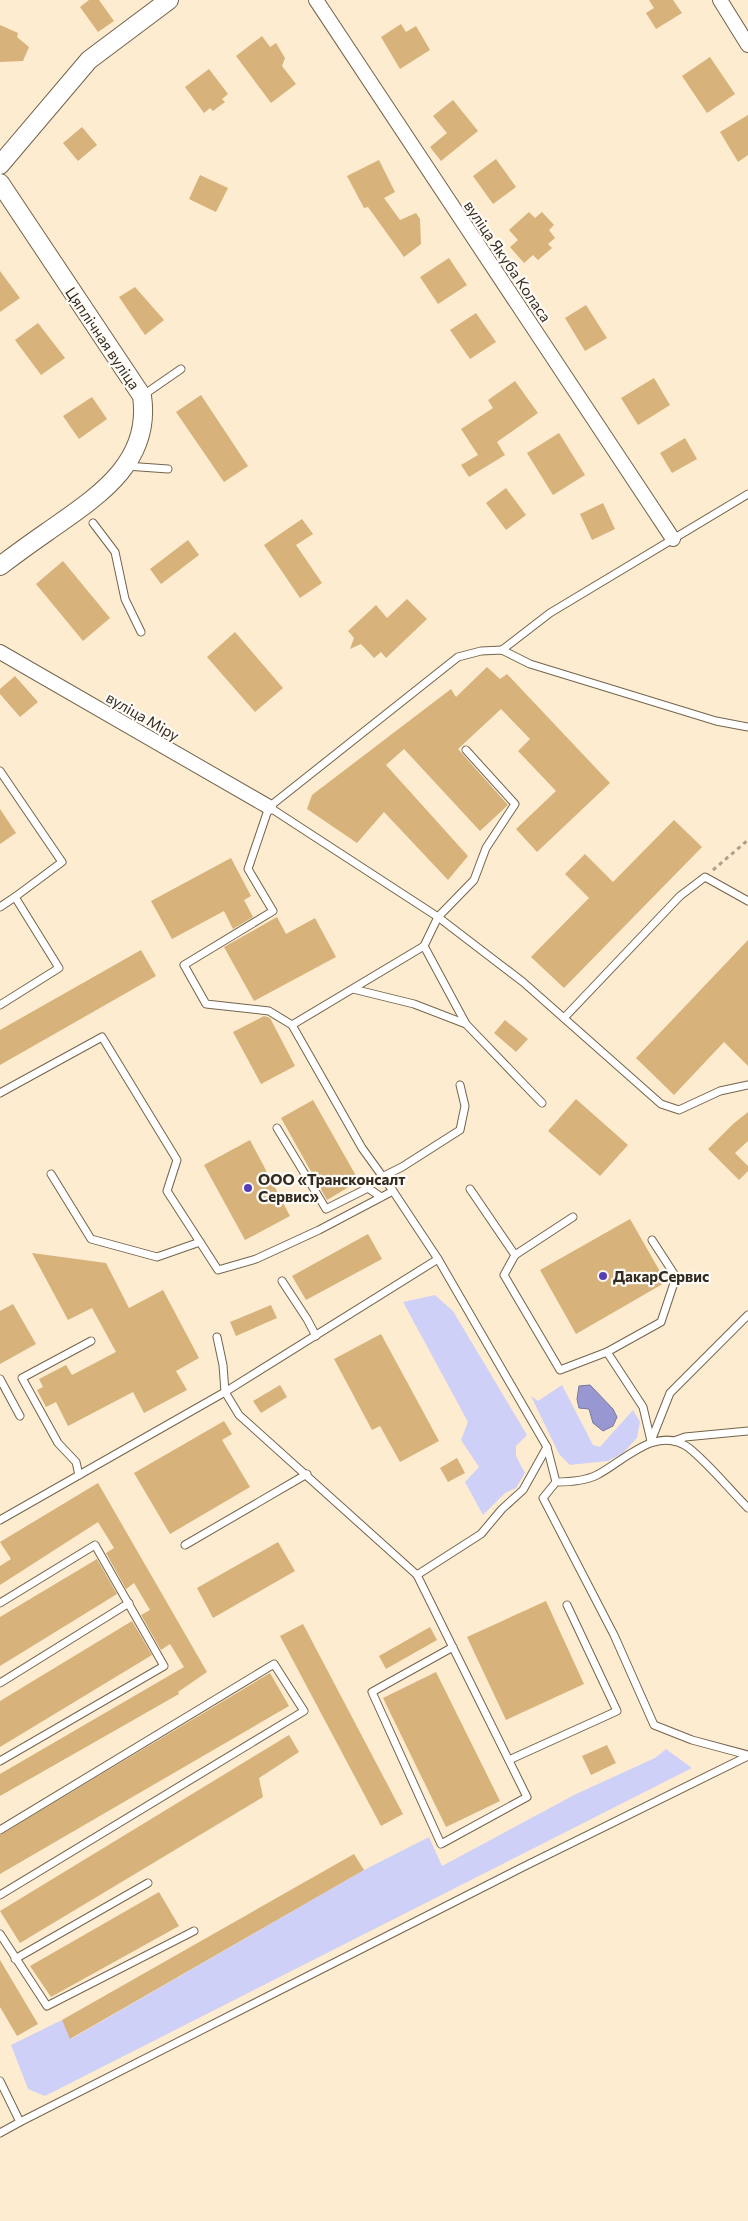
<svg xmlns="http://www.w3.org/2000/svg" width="748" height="2221" viewBox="0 0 748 2221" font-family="Commissioner,sans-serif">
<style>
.green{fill:#cfd0f8}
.water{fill:#9897d2;stroke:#79779d}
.building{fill:#d7b27a}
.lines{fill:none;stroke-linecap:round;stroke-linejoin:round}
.service-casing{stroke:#74644c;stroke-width:9}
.minor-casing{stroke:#74644c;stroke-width:16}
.tertiary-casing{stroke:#74644c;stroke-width:20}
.path{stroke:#ad9f8a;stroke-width:3;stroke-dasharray:4 4;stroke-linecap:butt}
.service{stroke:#fff;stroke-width:7}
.minor{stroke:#fff;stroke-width:14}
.tertiary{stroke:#fff;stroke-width:18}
.poi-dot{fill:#543fb7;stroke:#fffbf6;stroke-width:2}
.labels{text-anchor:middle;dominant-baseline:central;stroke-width:4.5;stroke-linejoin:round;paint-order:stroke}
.street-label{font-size:15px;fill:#322b21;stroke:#fffbf6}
.poi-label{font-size:15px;font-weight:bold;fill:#322b21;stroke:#fffbf6;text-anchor:start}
</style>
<rect width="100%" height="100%" fill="#feecd0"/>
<g class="green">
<polygon points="435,1295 453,1311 527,1435 516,1446 516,1456 525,1473 516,1488 505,1493 483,1515 465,1482 479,1467 461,1440 468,1422 403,1302"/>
<polygon points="562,1385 593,1445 600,1447 633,1410 640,1422 637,1438 623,1453 608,1461 570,1465 559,1454 531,1396 538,1401"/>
<polygon points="666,1749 692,1768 45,2096 28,2089 11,2045 62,2020 71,2039 364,1870 429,1837 442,1866 576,1794 655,1758"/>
</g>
<polygon class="water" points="590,1385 613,1409 617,1417 613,1426 603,1431 593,1423 589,1409 579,1408 577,1399 579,1386"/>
<g class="building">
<polygon points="89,0 99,0 114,21 98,32 80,7"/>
<polygon points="649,0 673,0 682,13 656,29 646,13 654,8"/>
<polygon points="401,24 406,32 416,26 430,50 400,69 381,37"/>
<polygon points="0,25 18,33 17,37 29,47 23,61 0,62"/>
<polygon points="262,36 270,47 276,43 285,58 282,66 296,84 271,103 236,56"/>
<polygon points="710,57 735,94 707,113 682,76"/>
<polygon points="209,69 228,94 222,99 225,102 213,111 210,108 204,113 185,87"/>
<polygon points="453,100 478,131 441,161 430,147 447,133 433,116"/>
<polygon points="748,115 748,155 738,162 720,132"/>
<polygon points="82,127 97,145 78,161 63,143"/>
<polygon points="496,159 516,187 493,204 473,176"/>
<polygon points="379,160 395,192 384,198 400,220 416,213 420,219 421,244 404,257 368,207 364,208 347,176"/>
<polygon points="200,175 228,188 216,212 189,199"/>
<polygon points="529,212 535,218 542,212 554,225 549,230 555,238 548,244 552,248 538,260 533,255 524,263 510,247 518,240 509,230"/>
<polygon points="449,258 467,285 438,304 420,277"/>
<polygon points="0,271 20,298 0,312"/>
<polygon points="135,287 164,320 145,335 119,297"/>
<polygon points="586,305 607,338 585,351 565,318"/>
<polygon points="476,313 496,342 470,359 450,330"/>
<polygon points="38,323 65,358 41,375 15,340"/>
<polygon points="654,378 670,405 638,425 621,398"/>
<polygon points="515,381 538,413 497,442 505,455 469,477 461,465 478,455 461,429 493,408 488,400"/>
<polygon points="201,395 248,466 224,482 176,412"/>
<polygon points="92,397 107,419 79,439 63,416"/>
<polygon points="559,433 585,475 553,495 527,453"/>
<polygon points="685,438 697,459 672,473 660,453"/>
<polygon points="506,488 526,515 506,530 486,503"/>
<polygon points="603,503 615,529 592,540 580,514"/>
<polygon points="302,519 313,534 296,545 322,583 300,598 264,545"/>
<polygon points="188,540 199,555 161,584 150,569"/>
<polygon points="63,561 110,618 83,641 36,584"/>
<polygon points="407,599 427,619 386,658 381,652 374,658 361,644 350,649 354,638 348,631 376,605 387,618"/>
<polygon points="235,632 283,688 255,712 207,657"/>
<polygon points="487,667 500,679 507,674 610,783 537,852 516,829 556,791 518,751 530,739 501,709 458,749 508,805 480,831 404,749 386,765 468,856 448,880 384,812 357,843 307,809 312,795 451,689 456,697"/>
<polygon points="15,676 38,702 20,717 0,694 0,689"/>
<polygon points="0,809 16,833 0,844"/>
<polygon points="674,820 702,847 564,988 531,957 589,898 565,874 585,854 613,882"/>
<polygon points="231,858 251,896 244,900 253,917 233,929 224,911 172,939 151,901"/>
<polygon points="277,917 286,934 315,918 336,957 254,1001 224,947"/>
<polygon points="748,940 748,1066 724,1042 674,1095 636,1058"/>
<polygon points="141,950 156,976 0,1065 0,1030"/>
<polygon points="264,1016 270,1018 295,1066 261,1084 233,1032"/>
<polygon points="505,1020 528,1039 516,1052 494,1033"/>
<polygon points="576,1099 628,1145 600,1176 548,1131"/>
<polygon points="313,1100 359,1181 327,1200 281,1118"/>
<polygon points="748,1112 748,1141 735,1153 748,1166 748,1171 739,1180 708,1149 733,1124"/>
<polygon points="250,1140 290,1216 245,1240 204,1165"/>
<polygon points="630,1219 666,1282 576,1334 540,1270"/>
<polygon points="368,1234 382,1259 306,1300 292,1276"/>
<polygon points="32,1253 106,1263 129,1308 163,1290 199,1358 176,1371 187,1390 144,1413 133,1392 68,1426 56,1402 46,1407 37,1390 43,1387 39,1379 66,1365 72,1375 116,1352 92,1308 68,1320"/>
<polygon points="13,1304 36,1344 0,1364 0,1311"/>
<polygon points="271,1305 277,1318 236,1336 230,1322"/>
<polygon points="381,1334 439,1441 400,1462 380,1426 372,1430 334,1359"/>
<polygon points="280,1385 287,1397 261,1413 253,1401"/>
<polygon points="224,1421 232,1434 222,1440 250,1487 170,1534 134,1473"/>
<polygon points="457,1458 465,1473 448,1482 440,1468"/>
<polygon points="98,1483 207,1672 178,1692 179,1694 0,1796 0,1774 184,1667 170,1644 161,1650 141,1615 150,1610 134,1583 126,1589 106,1553 114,1548 98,1522 0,1585 0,1566 11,1559 0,1542"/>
<polygon points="278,1542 295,1571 213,1618 197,1588"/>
<polygon points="97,1559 117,1594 0,1666 0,1617"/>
<polygon points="546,1601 584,1684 506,1720 467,1637"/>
<polygon points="132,1621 152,1655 0,1747 0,1701"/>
<polygon points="303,1624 403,1814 381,1826 280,1636"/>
<polygon points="430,1627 437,1640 386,1669 379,1656"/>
<polygon points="436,1672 500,1801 446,1827 383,1698"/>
<polygon points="270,1673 289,1706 0,1874 0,1835"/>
<polygon points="289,1735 299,1752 259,1778 263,1797 20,1943 0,1911"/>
<polygon points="607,1745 616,1763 591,1775 582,1756"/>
<polygon points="354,1854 364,1870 70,2039 62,2020"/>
<polygon points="159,1892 179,1926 51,1997 30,1966"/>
<polygon points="0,1960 38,2024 17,2036 0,2007"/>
</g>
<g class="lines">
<defs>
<g id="service">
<polyline points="142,396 181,369"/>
<polyline points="126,466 168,469"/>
<polyline points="93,523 115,552 125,599 141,632"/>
<polyline points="502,650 550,613 748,494"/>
<path d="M748,727L716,721L530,664L502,650L481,651L458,657L269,807L248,869L273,911L184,965L206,1004L269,1011L292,1025L362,1148L393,1191L438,1259L547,1447L556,1482C569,1482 585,1481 597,1475C624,1461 657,1424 689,1448C710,1465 729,1489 748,1508"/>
<polyline points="466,750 515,804 486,848 474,880 438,917 424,946 466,1024 542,1103"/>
<polyline points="0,771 62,862 15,897"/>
<polyline points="269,807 438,917 523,982 661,1104 679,1110 720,1091 748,1085"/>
<polyline points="0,907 15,897 59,968 0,1005"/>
<polyline points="353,989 414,1004 466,1024"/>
<polyline points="564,1018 680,896 705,877 748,901"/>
<polyline points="292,1025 424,946"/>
<polyline points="0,1093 102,1037 177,1160 167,1191 218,1270 256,1259 319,1230 393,1191"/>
<polyline points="277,1128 326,1209 368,1188 381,1197"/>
<polyline points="51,1174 91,1239 157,1257 200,1242"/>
<polyline points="382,1177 402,1167 460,1130 465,1106 460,1085"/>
<polyline points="470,1189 515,1255 504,1275 560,1370 607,1352 643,1407 651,1441"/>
<polyline points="515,1255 573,1217"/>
<polyline points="282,1281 307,1319 316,1336"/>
<polyline points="217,1337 223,1365 225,1392 239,1415 417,1575"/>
<polyline points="607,1352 661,1322 676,1277 652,1240"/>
<polyline points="0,1379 20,1416"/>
<polyline points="651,1441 670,1393 748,1315"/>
<polyline points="674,1441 685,1437 748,1431"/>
<polyline points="79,1475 76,1462 58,1443 22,1378 91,1341"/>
<polyline points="556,1482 543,1498 614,1635 654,1725 692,1740 748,1755"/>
<polyline points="0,1520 225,1392 438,1259"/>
<polyline points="185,1545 307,1474"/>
<polyline points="0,1603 95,1545 164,1666 0,1761"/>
<path d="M453,1647L372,1692L441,1844L527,1797C491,1723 454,1649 417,1575L481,1534L502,1509L523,1490L547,1447"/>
<polyline points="0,1683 129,1603"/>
<polyline points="509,1760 617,1711 567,1605"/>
<polyline points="0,1830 274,1664 304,1711 0,1895"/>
<polyline points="0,1934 47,2006 194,1931"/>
<polyline points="15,1959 148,1883"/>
<polyline points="0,2081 20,2122 0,2133"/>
<polyline points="20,2122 523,1867 748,1756"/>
</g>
<g id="minor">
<polyline points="316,0 673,539"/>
<polyline points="720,0 748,45"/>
<polyline points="0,652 269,807"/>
</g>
<g id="tertiary">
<polyline points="0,165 89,60 169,0"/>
<path d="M0,183L142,396C152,464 95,498 47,532C31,543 16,554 0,566"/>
</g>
</defs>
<use href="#service" class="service-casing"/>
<use href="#minor" class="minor-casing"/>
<use href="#tertiary" class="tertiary-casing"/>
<polyline class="path" points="713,870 748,840"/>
<use href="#service" class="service"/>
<use href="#minor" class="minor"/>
<use href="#tertiary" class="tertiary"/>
</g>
<g class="poi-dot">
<circle cx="248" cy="1188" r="5"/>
<circle cx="603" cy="1276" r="5"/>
</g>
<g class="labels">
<g class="street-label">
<text transform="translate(508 261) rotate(56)">вуліца Якуба Коласа</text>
<text transform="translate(103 338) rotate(56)">Цяплічная вуліца</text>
<text transform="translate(143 716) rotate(30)">вуліца Міру</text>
</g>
<g class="poi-label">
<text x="258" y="1179">ООО «Трансконсалт<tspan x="258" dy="17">Сервис»</tspan></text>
<text x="613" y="1276">ДакарСервис</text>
</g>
</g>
</svg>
